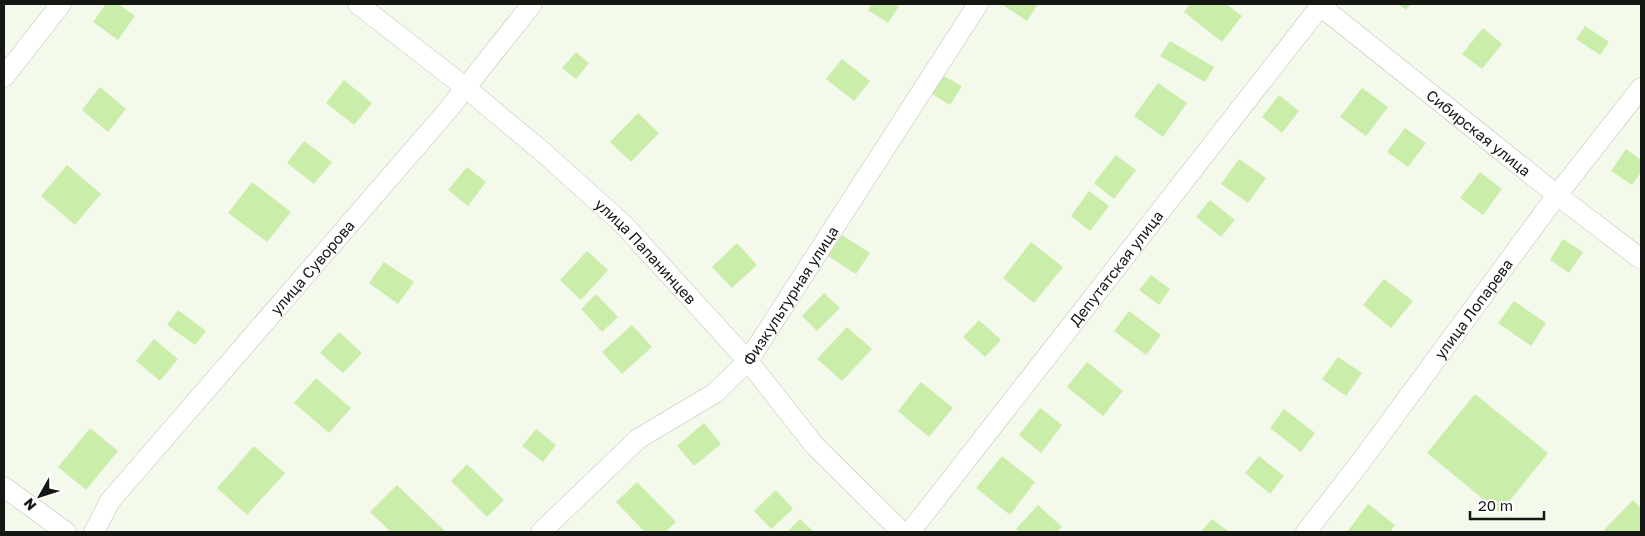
<svg xmlns="http://www.w3.org/2000/svg" width="1645" height="536" viewBox="0 0 1645 536" font-family="'Golos Text',sans-serif">
<style>
.building{fill:#cbedaa}
.lines{fill:none;stroke-linecap:round;stroke-linejoin:round}
.minor-casing{stroke:#bac1b4;stroke-width:21}
.minor{stroke:#fff;stroke-width:20}
.labels{text-anchor:middle;dominant-baseline:central;stroke-width:4;stroke-linejoin:round;paint-order:stroke}
.street-label{font-size:15px;fill:#141712;stroke:#fff}
</style>
<rect width="100%" height="100%" fill="#f3faec"/>
<g class="building">
<polygon points="106,4 118,4 135,16 118,40 93,22"/>
<polygon points="872,4 896,4 899,6 888,23 868,10"/>
<polygon points="1001,4 1038,4 1027,21"/>
<polygon points="1190,4 1226,4 1242,16 1222,42 1184,12"/>
<polygon points="1398,4 1411,4 1406,10"/>
<polygon points="1585,26 1609,42 1600,55 1576,39"/>
<polygon points="1483,28 1502,44 1482,69 1462,54"/>
<polygon points="1170,41 1214,67 1205,82 1160,56"/>
<polygon points="576,52 589,63 576,79 562,68"/>
<polygon points="842,59 870,81 854,101 826,79"/>
<polygon points="944,76 962,86 950,105 932,94"/>
<polygon points="344,80 372,103 354,125 326,103"/>
<polygon points="1158,83 1187,103 1163,137 1134,116"/>
<polygon points="100,87 126,109 108,132 82,110"/>
<polygon points="1362,88 1388,107 1366,136 1340,117"/>
<polygon points="1279,95 1299,111 1282,133 1262,117"/>
<polygon points="638,113 659,133 631,162 610,142"/>
<polygon points="1405,128 1426,143 1408,167 1387,152"/>
<polygon points="304,141 332,162 314,184 287,163"/>
<polygon points="1626,149 1641,160 1641,172 1632,185 1611,171"/>
<polygon points="1116,155 1136,170 1114,199 1094,183"/>
<polygon points="1239,159 1266,178 1248,203 1221,184"/>
<polygon points="67,165 101,194 75,225 41,196"/>
<polygon points="467,167 486,182 468,206 448,190"/>
<polygon points="1480,172 1502,189 1483,215 1460,198"/>
<polygon points="252,182 291,212 267,242 228,213"/>
<polygon points="1089,191 1109,206 1090,231 1071,216"/>
<polygon points="1210,200 1235,220 1221,237 1196,217"/>
<polygon points="842,235 870,253 856,274 828,256"/>
<polygon points="1563,239 1583,252 1569,273 1550,260"/>
<polygon points="1031,242 1063,267 1034,303 1003,278"/>
<polygon points="737,243 757,265 732,288 712,267"/>
<polygon points="587,251 608,270 581,300 560,280"/>
<polygon points="384,262 414,282 398,304 369,283"/>
<polygon points="1151,275 1170,289 1159,305 1139,290"/>
<polygon points="1384,279 1413,301 1391,328 1363,305"/>
<polygon points="824,293 840,308 817,331 802,316"/>
<polygon points="596,294 618,317 602,332 581,309"/>
<polygon points="1514,301 1546,323 1531,346 1498,323"/>
<polygon points="178,310 206,331 195,345 167,325"/>
<polygon points="1129,311 1161,335 1146,355 1114,331"/>
<polygon points="979,320 1001,340 985,357 963,337"/>
<polygon points="632,325 652,347 622,374 602,352"/>
<polygon points="847,327 872,349 842,381 817,359"/>
<polygon points="339,332 362,353 343,373 320,353"/>
<polygon points="154,339 178,359 160,381 136,361"/>
<polygon points="1338,357 1362,373 1346,396 1322,379"/>
<polygon points="1087,362 1123,391 1103,416 1067,387"/>
<polygon points="316,378 351,408 329,433 294,403"/>
<polygon points="921,382 953,408 929,437 898,411"/>
<polygon points="1475,394 1548,453 1500,513 1427,453"/>
<polygon points="1040,408 1062,425 1041,453 1019,435"/>
<polygon points="1284,409 1315,433 1301,452 1270,428"/>
<polygon points="704,423 721,444 694,466 677,446"/>
<polygon points="90,428 118,451 86,490 58,467"/>
<polygon points="536,429 556,445 543,462 522,446"/>
<polygon points="254,446 285,473 247,515 217,488"/>
<polygon points="1002,456 1035,482 1010,515 976,488"/>
<polygon points="1259,456 1284,476 1270,494 1245,473"/>
<polygon points="467,464 504,500 487,517 451,481"/>
<polygon points="637,482 676,522 665,532 645,532 616,502"/>
<polygon points="397,485 446,532 391,532 370,512"/>
<polygon points="776,490 793,509 771,529 754,511"/>
<polygon points="1633,500 1641,508 1641,532 1606,532 1604,530"/>
<polygon points="1368,504 1395,525 1390,532 1347,532"/>
<polygon points="1038,505 1062,527 1057,532 1020,532 1016,529"/>
<polygon points="800,519 814,532 787,532"/>
<polygon points="1212,519 1229,532 1201,532"/>
</g>
<g class="lines">
<defs>
<g id="minor">
<path id="s1" d="M358,4L466,88L544,153L624,225L748,361L815,446L902,532"/>
<path id="s2" d="M1318,4L1557,195L1641,259"/>
<polyline points="4,77 61,4"/>
<polyline points="4,487 66,532"/>
<path id="s3" d="M94,532L110,501L448,110L532,4"/>
<path id="s4" d="M541,532L638,439L715,393L748,361L978,4"/>
<path id="s5" d="M910,532L1322,4"/>
<path id="s6" d="M1306,532L1359,464L1557,195L1641,88"/>
</g>
</defs>
<use href="#minor" class="minor-casing"/>
<use href="#minor" class="minor"/>
</g>
<g class="labels">
<g class="street-label">
<text stroke="none"><textPath href="#s2" startOffset="206">Сибирская улица</textPath></text>
<text stroke="none"><textPath href="#s1" startOffset="380">улица Папанинцев</textPath></text>
<text stroke="none"><textPath href="#s3" startOffset="344">улица Суворова</textPath></text>
<text stroke="none"><textPath href="#s5" startOffset="335">Депутатская улица</textPath></text>
<text stroke="none"><textPath href="#s4" startOffset="348">Физкультурная улица</textPath></text>
<text stroke="none"><textPath href="#s6" startOffset="279">улица Лопарева</textPath></text>
</g>
</g>
<rect width="1645" height="536" fill="none" stroke="#141712" stroke-width="10"/>
<g transform="translate(40 496) rotate(231)" stroke="#ffffff" stroke-width="4" paint-order="stroke">
<path d="M0-4L9 19L0 12L-9 19Z" fill="#141712"/>
<text y="-8" font-size="14" font-weight="bold" text-anchor="middle" fill="#141712">N</text>
</g>
<path d="M1470 511v8h74v-8" fill="none" stroke="#141712" stroke-width="2.5"/>
<text x="1478" y="511" font-size="15" fill="#141712" stroke="#ffffff" stroke-width="4" paint-order="stroke">20 m</text>
</svg>
